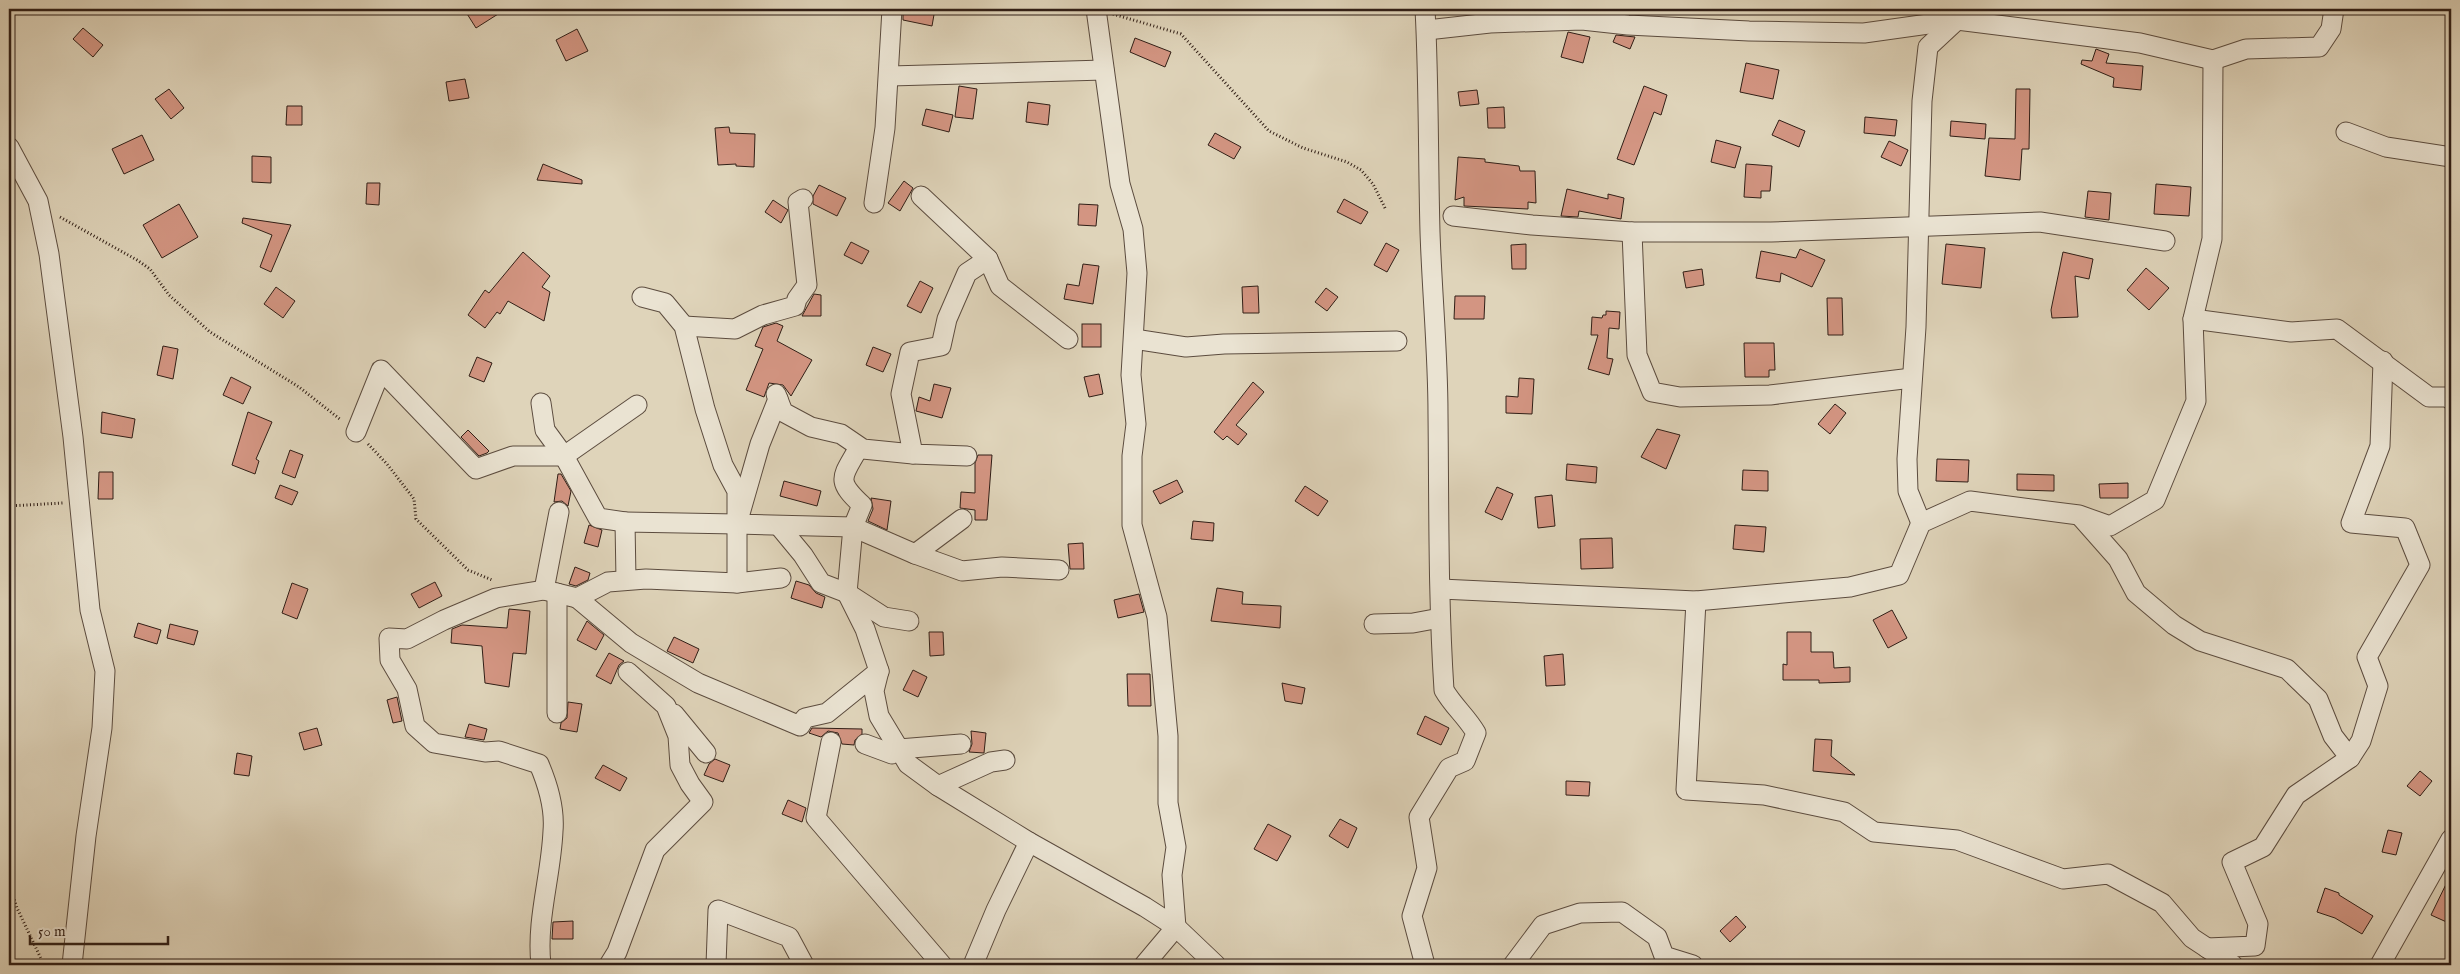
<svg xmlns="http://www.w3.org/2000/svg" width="2460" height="974" viewBox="0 0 2460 974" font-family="'IM FELL English',serif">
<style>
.building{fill:#d39582;stroke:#301e16}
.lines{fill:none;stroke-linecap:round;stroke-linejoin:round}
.street-casing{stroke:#5c4c3f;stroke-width:21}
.path{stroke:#301e16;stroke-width:3;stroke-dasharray:1 2.5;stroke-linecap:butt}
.street{stroke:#eae3d2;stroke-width:19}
</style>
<rect width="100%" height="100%" fill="#dfd4ba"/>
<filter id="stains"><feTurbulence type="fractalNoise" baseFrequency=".004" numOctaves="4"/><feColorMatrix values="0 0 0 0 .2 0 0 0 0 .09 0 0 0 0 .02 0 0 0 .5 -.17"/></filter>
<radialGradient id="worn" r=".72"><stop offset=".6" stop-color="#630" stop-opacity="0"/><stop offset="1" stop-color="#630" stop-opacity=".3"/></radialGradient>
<g class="building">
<polygon points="464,9 506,9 476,28"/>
<polygon points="903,9 935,9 932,26 903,20"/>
<polygon points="83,28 103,45 93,57 73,39"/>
<polygon points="577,29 588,51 566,61 556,40"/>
<polygon points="1568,32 1590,37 1583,63 1561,57"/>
<polygon points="1616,35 1635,37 1630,49 1613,42"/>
<polygon points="1135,38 1171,52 1165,67 1130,52"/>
<polygon points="2096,49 2109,54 2106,63 2143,66 2141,90 2113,87 2114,78 2081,64 2082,60 2092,61"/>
<polygon points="1746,63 1779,70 1773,99 1740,92"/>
<polygon points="465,79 469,98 449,101 446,82"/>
<polygon points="959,86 977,89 973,119 955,117"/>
<polygon points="1644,86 1667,95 1661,115 1654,112 1634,165 1617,159"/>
<polygon points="169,89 184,108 171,119 155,99"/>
<polygon points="2016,89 2030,89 2029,149 2022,149 2020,180 1985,176 1989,138 2015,139"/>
<polygon points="1477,90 1479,104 1460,106 1458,92"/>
<polygon points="1028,102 1050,105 1048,125 1026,122"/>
<polygon points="287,106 302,106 302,125 286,125"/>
<polygon points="1504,107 1505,128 1488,128 1487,108"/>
<polygon points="926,109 953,115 949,132 922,125"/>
<polygon points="1865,117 1897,120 1895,136 1864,133"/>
<polygon points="1779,120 1805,131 1799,147 1772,135"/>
<polygon points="1951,121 1986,124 1985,139 1950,136"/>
<polygon points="729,127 730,133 755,134 754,167 736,166 736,164 718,165 715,128"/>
<polygon points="1215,133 1241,147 1234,159 1208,145"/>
<polygon points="142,135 154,160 124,174 112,149"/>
<polygon points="1716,140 1741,147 1735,168 1711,162"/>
<polygon points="1889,141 1908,150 1901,166 1881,157"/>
<polygon points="252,156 271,157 271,183 252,182"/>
<polygon points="1458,157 1485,159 1485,162 1519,166 1520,171 1535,171 1536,203 1528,202 1528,209 1464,206 1464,197 1455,200"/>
<polygon points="543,164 582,180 582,184 537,180"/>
<polygon points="1746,164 1772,166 1770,191 1761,191 1761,198 1744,197"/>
<polygon points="904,181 913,188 900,211 888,203"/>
<polygon points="367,183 380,183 379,205 366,204"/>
<polygon points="2156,184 2191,187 2189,216 2154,214"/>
<polygon points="819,185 846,198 837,216 813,204 813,196"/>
<polygon points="1567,189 1608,199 1608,194 1624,198 1621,219 1579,211 1578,217 1561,216"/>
<polygon points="2088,191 2111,193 2109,220 2085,217"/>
<polygon points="1344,199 1368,212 1361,224 1337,212"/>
<polygon points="773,200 788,210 781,223 765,212"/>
<polygon points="179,204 198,237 162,258 143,225"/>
<polygon points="1079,204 1098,205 1096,226 1078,225"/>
<polygon points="243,218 291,225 271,272 260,267 272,235 242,223"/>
<polygon points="851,242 869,251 862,264 844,255"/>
<polygon points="1386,243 1399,250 1387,272 1374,265"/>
<polygon points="1526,244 1526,269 1512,269 1511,245"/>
<polygon points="1946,244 1985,248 1981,288 1942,284"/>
<polygon points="1800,249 1825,260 1812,287 1781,273 1780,282 1756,278 1761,251 1796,258"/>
<polygon points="523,252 550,276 542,287 550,292 544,321 508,301 500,314 497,312 485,328 468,315 485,290 489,293"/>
<polygon points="2063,252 2093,259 2089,279 2075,276 2078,317 2052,318 2051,310"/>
<polygon points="1083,264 1099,266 1093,304 1064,299 1067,284 1079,286"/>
<polygon points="2146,268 2169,288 2149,310 2127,290"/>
<polygon points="1702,269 1704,285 1686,288 1683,272"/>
<polygon points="920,281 933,288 921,313 907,306"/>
<polygon points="1258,286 1259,313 1243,313 1242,287"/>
<polygon points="276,287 295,301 283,318 264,304"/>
<polygon points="1326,288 1338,297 1327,311 1315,302"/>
<polygon points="814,294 821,295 821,316 802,316"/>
<polygon points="1455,296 1485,296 1484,319 1454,319"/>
<polygon points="1827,298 1842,298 1843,335 1828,335"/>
<polygon points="1606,311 1620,312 1619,329 1609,328 1607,358 1613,359 1609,375 1588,369 1598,335 1591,335 1592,317 1602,318 1603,315 1606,315"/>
<polygon points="776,323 783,326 777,341 812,360 791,396 783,385 769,383 764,397 746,390 763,349 755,346 763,327"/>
<rect x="1082" y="324" width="19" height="23"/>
<polygon points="1744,343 1774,343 1775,370 1769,370 1769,377 1745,377"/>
<polygon points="163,346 178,349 173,379 157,375"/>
<polygon points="873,347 891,354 883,372 866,365"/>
<polygon points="477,357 492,363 484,382 469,376"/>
<polygon points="1099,374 1103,394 1089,397 1084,377"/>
<polygon points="231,377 251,387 243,404 223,395"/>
<polygon points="1519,378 1534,379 1532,414 1506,413 1506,396 1518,397"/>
<polygon points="1253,382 1264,392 1236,425 1247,434 1238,445 1227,436 1223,440 1214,432"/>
<polygon points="934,384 951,388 942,418 916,411 919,397 930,401"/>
<polygon points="1835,404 1846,413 1830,434 1818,424"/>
<polygon points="102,412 135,419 132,438 101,433"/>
<polygon points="248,412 272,422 256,459 259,461 255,474 232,465"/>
<polygon points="1657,429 1680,435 1666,469 1641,457"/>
<polygon points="468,430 489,451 487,453 479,456 461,437"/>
<polygon points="290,450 303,455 295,478 282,473"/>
<polygon points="978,455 992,455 987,520 975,520 975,510 960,508 961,492 975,493 975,463"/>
<polygon points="1937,459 1969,460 1968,482 1936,481"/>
<polygon points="1567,464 1597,467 1596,483 1566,480"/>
<polygon points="1743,470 1768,471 1768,491 1742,490"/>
<polygon points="99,472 113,472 113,499 98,499"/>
<polygon points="558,474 561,474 571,491 568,506 562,501 554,502"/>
<polygon points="2017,474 2054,475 2054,491 2017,490"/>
<polygon points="1177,480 1183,492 1160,504 1153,491"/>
<polygon points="784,481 821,491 817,506 780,496"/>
<polygon points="2128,483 2128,498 2100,498 2099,484"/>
<polygon points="280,485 298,492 292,505 275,498"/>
<polygon points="1305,486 1328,501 1318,516 1295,501"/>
<polygon points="1497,487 1513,494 1502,520 1485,512"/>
<polygon points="1552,495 1555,526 1538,528 1535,497"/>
<polygon points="871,498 891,501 887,530 868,521 873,509"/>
<polygon points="1193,521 1214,523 1213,541 1191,539"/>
<polygon points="589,525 602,530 598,547 584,543"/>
<polygon points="1735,525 1766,527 1764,552 1733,549"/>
<polygon points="1612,538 1613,568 1581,569 1580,539"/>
<polygon points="1083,543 1084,569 1070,569 1068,544"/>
<polygon points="575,567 590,573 588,580 576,586 569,584"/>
<polygon points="796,581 809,585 816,593 825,597 822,608 791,598"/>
<polygon points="435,582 442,596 419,608 411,594"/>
<polygon points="292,583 308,589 297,619 282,613"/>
<polygon points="1217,588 1243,592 1242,604 1281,606 1280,628 1211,621"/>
<polygon points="1139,594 1144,612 1118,618 1114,600"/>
<polygon points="509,609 530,611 526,654 513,653 509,687 485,683 482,646 451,643 452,629 462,625 507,628"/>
<polygon points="1892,610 1907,638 1888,648 1873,620"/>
<polygon points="587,621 604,635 596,650 577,640"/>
<polygon points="138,623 161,630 157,644 134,637"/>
<polygon points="170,624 198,631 194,645 167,638"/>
<polygon points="929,632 943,632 944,655 930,656"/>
<polygon points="1787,632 1811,632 1811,652 1833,652 1834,668 1850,667 1850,682 1819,683 1819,680 1783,680 1783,664 1787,665"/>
<polygon points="674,637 699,649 693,663 667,651"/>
<polygon points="609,653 624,661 619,665 611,684 596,676"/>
<polygon points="1563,654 1565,685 1546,686 1544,656"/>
<polygon points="913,670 927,677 918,697 903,690"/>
<polygon points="1127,674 1150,674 1151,706 1128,706"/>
<polygon points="1282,683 1305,688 1302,704 1285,701"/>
<polygon points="397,697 402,721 393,723 387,700"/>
<polygon points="568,702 582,704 577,732 560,729 561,723 567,718"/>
<polygon points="1425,716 1449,728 1441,745 1417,734"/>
<polygon points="469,724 487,729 484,740 465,737"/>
<polygon points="317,728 322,745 304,750 299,733"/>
<polygon points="812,728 862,729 862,734 855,740 854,745 842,744 838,733 828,731 821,737 809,733"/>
<polygon points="971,731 986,733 984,753 969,752 972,744"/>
<polygon points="1815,739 1832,740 1831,756 1855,775 1813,771"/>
<polygon points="237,753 252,756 249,776 234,774"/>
<polygon points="715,759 730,765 723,782 704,775 709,764"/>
<polygon points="603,765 627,778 620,791 595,778"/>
<polygon points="2420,771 2432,781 2420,796 2407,786"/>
<polygon points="1566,781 1590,782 1589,796 1566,795"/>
<polygon points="788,800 806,808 802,822 782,814"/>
<polygon points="1340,819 1357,828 1348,848 1329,836"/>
<polygon points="1268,824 1291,836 1277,861 1254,849"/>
<polygon points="2388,830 2402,833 2396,855 2382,852"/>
<polygon points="2451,874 2451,924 2431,915"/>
<polygon points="2325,888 2339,893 2339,895 2373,916 2362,934 2335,918 2317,912"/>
<polygon points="1736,916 1746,927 1730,942 1720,931"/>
<polygon points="573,921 573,939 552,939 553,922"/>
</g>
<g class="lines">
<defs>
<g id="street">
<polyline points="1096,9 1120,184 1133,229 1137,273 1131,375 1136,424 1132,456 1132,525 1157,617 1168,736 1168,803 1176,847 1172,875 1176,927 1144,965"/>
<polyline points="1427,30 1490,23 1582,20 1628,25 1749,31 1864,33 1957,20 2140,43 2213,60 2246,49 2319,47 2331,29 2334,9"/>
<polyline points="890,76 1104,70"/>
<polyline points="2346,132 2386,147 2451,157"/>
<polyline points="9,147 38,201 49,254 73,437 90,610 105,671 102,728 86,836 72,965"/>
<polyline points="921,196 988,259 1000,286 1068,339"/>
<polyline points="874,203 885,128 892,9"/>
<polyline points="1453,216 1532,225 1632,232 1771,232 2040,222 2165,241"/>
<polyline points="1632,232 1637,355 1652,392 1680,397 1770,395 1912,378"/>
<polyline points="642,297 665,303 684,326 705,409 723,465 737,491 737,583"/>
<polyline points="2193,319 2291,332 2337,329 2429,397 2448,397 2451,400"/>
<polyline points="684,326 735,329 763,315 795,306 797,299 807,285 798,202 803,199"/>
<polyline points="1134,339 1186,347 1224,344 1397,341"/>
<polyline points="776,394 783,412 811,427 841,434 863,449 913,454"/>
<polyline points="778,399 760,444 737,524 853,527 915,554 962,519"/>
<polyline points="541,403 545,430 564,456 598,518 625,522"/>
<polyline points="356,432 381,370 476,469 513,456 564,456 637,405"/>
<polyline points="967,456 913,454 901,394 910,352 941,346 947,319 967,273 988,259"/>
<polyline points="2080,516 2118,559 2136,593 2174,625 2200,641 2287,669 2318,699 2333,736 2350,758"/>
<polyline points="1921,523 1908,491 1907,459 1916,327 1922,101 1928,47 1957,20 1957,17"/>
<polyline points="779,526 803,555 821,583 847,593 884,617 909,621"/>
<polyline points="915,554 962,571 1002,567 1059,570"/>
<polyline points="626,580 625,522 737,524"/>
<polyline points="1441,589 1696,601 1850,587 1899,575 1921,523 1970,501 2079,515 2110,526 2155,500 2196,401 2193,319 2212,239 2213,60"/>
<polyline points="544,590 559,512"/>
<path d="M577,598L631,643L698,683L800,726L805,718L827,713L879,671L865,629L847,593L853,527L862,505C834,479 843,477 859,447"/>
<polyline points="1696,601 1686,790 1764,795 1844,812 1874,832 1957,840 2063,879 2108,874 2162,903 2192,938 2233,965"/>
<polyline points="1374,624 1413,623 1440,618"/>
<polyline points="879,671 874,691 879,716 908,764 938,786 991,762 1005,760"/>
<polyline points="557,713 557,593"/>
<polyline points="674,714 706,753"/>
<polyline points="831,742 816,818 942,965"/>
<polyline points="865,744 892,754 899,749 961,744"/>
<polyline points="938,786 1029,842 1145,907 1176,927 1216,965"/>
<polyline points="2207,948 2255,946 2258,924 2232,862 2263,847 2296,795 2350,758 2361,741 2378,686 2367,657 2420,565 2405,528 2351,523 2380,446 2383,361"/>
<path d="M541,965C536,920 551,877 553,831C555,808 548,785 539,764L499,751L485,752L434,743L415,726L407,689L390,660L389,638L407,639L444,620L496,598L544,590L577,598L608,582L646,579L737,583L781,578"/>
<polyline points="609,965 617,952 655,850 703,802 690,784 680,765 678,736 666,706 628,672"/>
<polyline points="716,965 718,910 789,937 804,965"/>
<polyline points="973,965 996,910 1029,842"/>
<path d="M1425,965L1412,916L1427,868L1419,817L1449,768L1465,761L1476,733C1467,717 1453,706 1444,690C1438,598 1439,506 1438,414C1438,353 1432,293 1430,232C1428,158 1429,83 1425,9"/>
<polyline points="1513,965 1543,925 1580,913 1622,912 1657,937 1664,956 1693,965"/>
<polyline points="2380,965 2451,839"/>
</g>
</defs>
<use href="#street" class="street-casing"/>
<g class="path">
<polyline points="1113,14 1181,34 1269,131 1303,148 1347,162 1361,170 1373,184 1386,210"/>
<polyline points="60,217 137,260 150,269 169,295 210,332 299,387 341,420"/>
<polyline points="368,444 387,464 414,499 416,519 468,570 492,580"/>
<polyline points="9,506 63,503"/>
<polyline points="9,883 17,908 44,965"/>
</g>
<use href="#street" class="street"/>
</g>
<rect width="2460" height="974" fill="none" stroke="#dfd4ba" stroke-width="30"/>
<rect x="10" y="10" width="2440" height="954" fill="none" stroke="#301e16" stroke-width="2.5"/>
<rect x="15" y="15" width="2430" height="944" fill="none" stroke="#301e16"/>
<path d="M30 936v8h138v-8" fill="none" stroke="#301e16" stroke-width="2.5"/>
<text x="38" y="936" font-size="15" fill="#301e16" stroke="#eae3d2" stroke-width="4" paint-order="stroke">50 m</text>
<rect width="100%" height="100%" filter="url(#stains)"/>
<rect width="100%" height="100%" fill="url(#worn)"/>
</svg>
